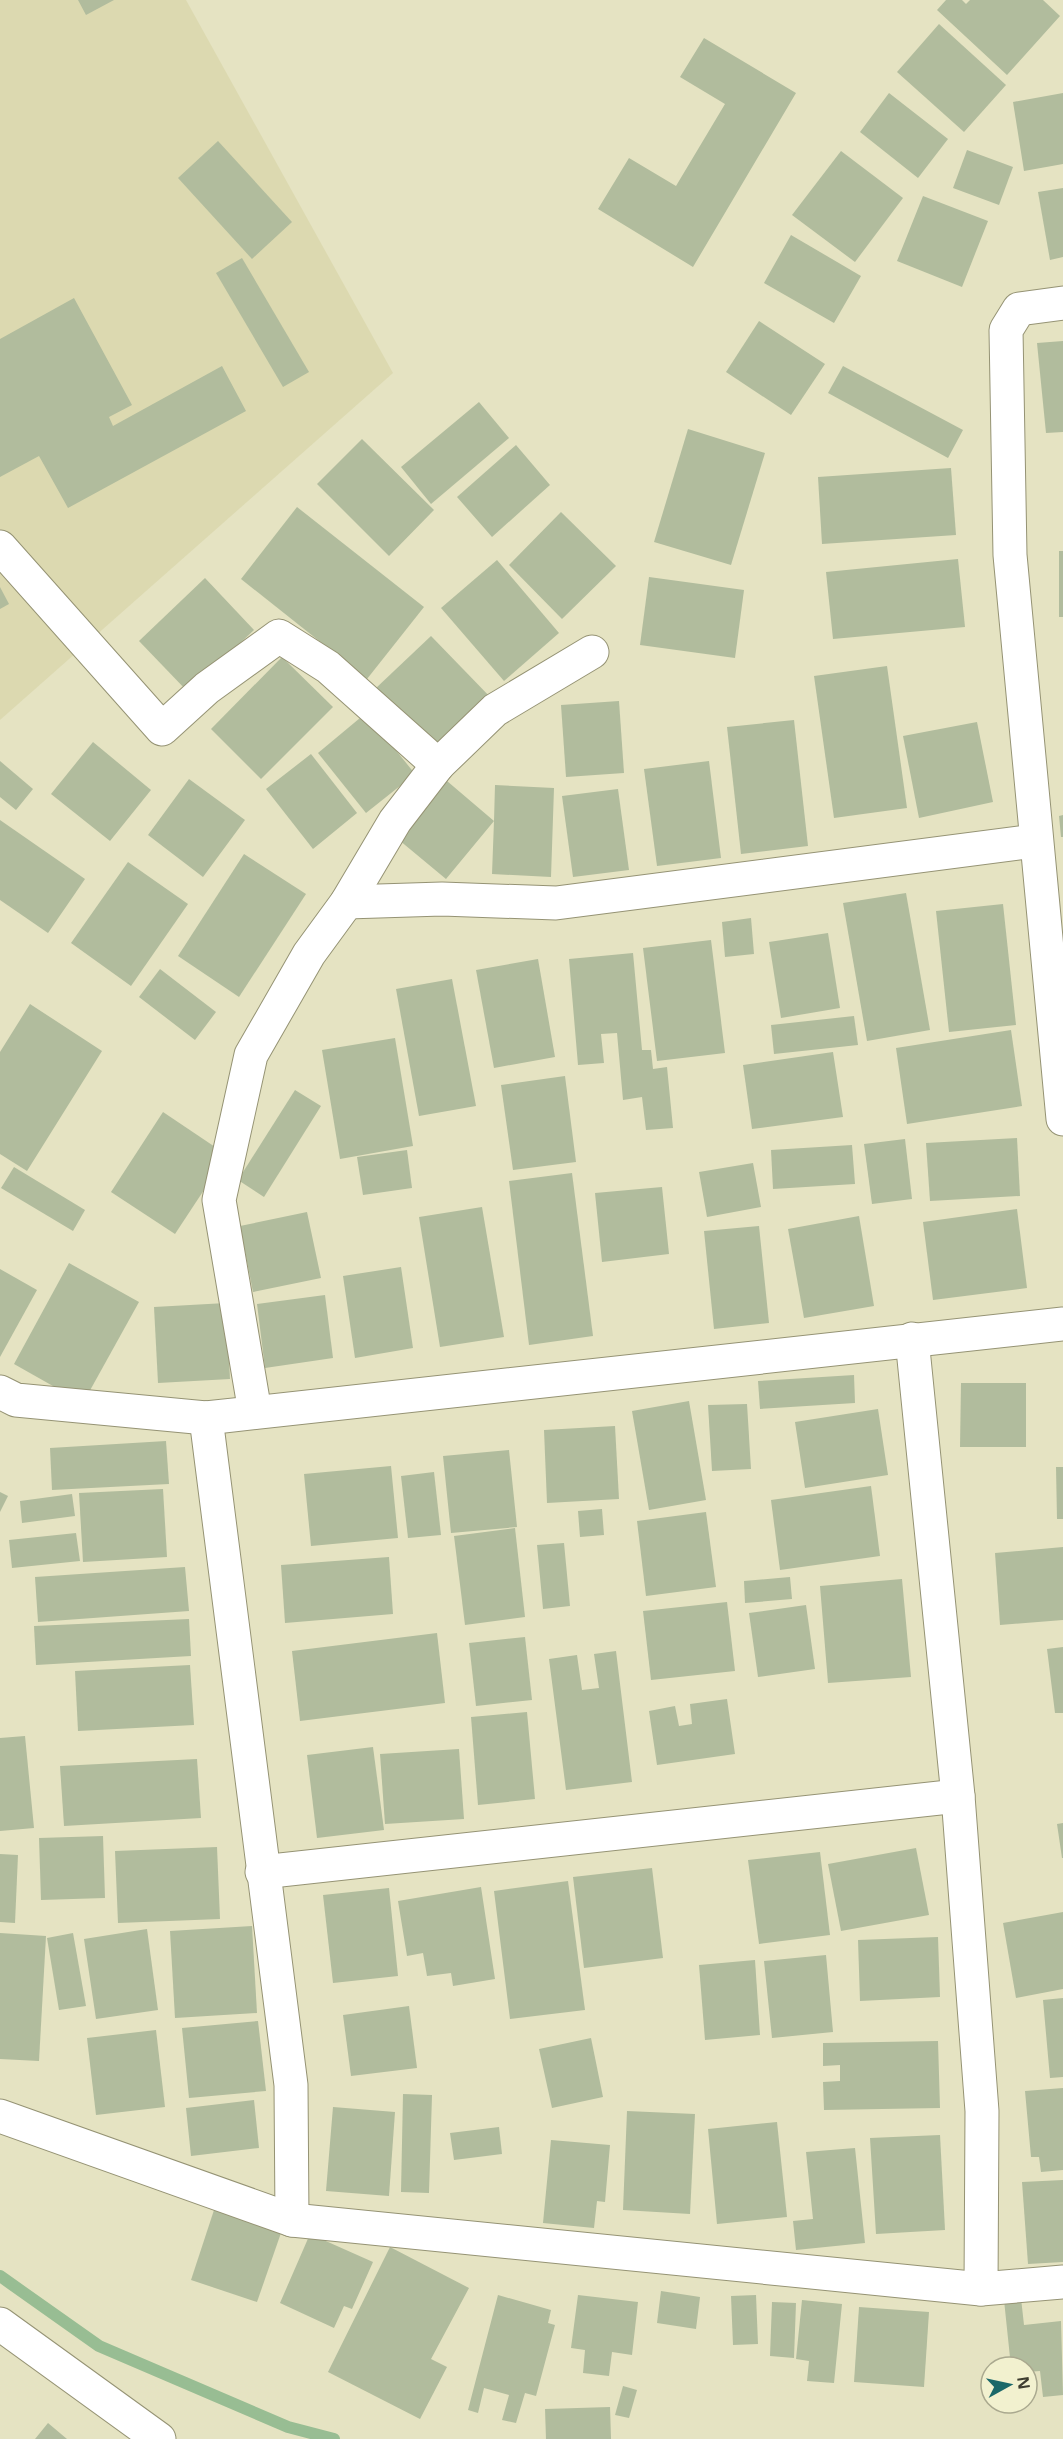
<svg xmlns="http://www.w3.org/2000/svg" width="1063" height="2439" viewBox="0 0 1063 2439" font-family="'Open Sans',sans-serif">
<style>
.built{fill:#dcd9b0}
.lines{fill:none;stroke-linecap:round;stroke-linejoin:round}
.stream{stroke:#98bd93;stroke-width:12}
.building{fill:#b1bc9d}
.minor-casing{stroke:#959374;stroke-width:35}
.minor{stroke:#fff;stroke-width:33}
</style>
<rect width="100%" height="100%" fill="#e5e3c2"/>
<polygon class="built" points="0,0 186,0 393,373 0,720"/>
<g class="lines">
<polyline class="stream" points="0,2276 99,2346 288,2427 334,2439"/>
</g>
<g class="building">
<polygon points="78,0 114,0 86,15"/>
<polygon points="946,0 962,0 966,4 970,0 1043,0 1060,16 1007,75 937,10"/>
<polygon points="939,24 1006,85 964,132 897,72"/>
<polygon points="704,38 796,93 693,267 598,209 629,158 676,186 725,104 680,77"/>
<polygon points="889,93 948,139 918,178 860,132"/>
<polygon points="1063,93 1063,164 1024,171 1013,102"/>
<polygon points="218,141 292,222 252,259 178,178"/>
<polygon points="967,150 1013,167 999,205 953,188"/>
<polygon points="841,151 903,198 855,262 792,215"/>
<polygon points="1063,188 1063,257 1050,260 1038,192"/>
<polygon points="923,196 988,221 962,287 897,261"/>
<polygon points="791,235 861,276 834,323 764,283"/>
<polygon points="242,258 309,372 283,387 216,273"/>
<polygon points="74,298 132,405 109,417 113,426 222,366 246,411 68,508 39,456 0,477 0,339"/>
<polygon points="759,321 825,364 791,415 726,372"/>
<polygon points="1063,341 1063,432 1046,433 1037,343"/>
<polygon points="843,366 963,430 948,458 828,393"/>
<polygon points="479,402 509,438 431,504 401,467"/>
<polygon points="688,429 765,453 731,565 654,542"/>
<polygon points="362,439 434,510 389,556 317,484"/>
<polygon points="516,445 550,485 492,537 457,497"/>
<polygon points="951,468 956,535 822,544 818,477"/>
<polygon points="297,507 424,607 367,679 241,579"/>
<polygon points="561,512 616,566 562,619 509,565"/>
<rect x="1059" y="551" width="4" height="66"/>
<polygon points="958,559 965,627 833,639 826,572"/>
<polygon points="497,560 559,633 504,681 441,608"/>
<polygon points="649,577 744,590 735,658 640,645"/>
<polygon points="205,578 254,630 188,692 139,641"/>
<polygon points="0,587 9,604 0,609"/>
<polygon points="431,636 493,700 437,753 375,689"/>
<polygon points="282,657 333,707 261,779 211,729"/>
<polygon points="887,666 907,808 834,818 814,676"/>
<polygon points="619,701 624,773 566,777 561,705"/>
<polygon points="366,713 415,774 366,813 318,753"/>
<polygon points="794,720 808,846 741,854 727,727"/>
<polygon points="977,722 993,802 919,818 903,736"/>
<polygon points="93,742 151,790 110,841 51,794"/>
<polygon points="311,754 357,813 313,849 266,789"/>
<polygon points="0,761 33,789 16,810 0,797"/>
<polygon points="709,761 721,858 657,866 644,769"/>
<polygon points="189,779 245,820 203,877 148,835"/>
<polygon points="447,781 494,821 495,785 554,788 551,877 492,874 494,821 446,879 399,840"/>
<polygon points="618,789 629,870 573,877 562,796"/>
<polygon points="1063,815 1063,837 1061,837 1059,816"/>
<polygon points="0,820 85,879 48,933 0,900"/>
<polygon points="244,854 306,894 239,997 178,956"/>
<polygon points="128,862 188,904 131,986 71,943"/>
<polygon points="906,893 930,1030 867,1041 843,903"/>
<polygon points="1003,904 1016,1025 949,1032 936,911"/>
<polygon points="751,918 754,954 725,957 722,922"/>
<polygon points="828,933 840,1008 781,1018 769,942"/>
<polygon points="711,940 725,1053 657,1061 643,948"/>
<polygon points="633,953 642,1050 651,1050 653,1069 667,1067 673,1128 646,1130 642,1097 623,1100 617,1033 601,1034 604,1063 578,1065 569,959"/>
<polygon points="538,959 555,1057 494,1068 476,970"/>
<polygon points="160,969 216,1012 195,1040 139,997"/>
<polygon points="452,979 476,1106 419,1116 396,989"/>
<polygon points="30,1004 102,1051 27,1171 0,1154 0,1052"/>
<polygon points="854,1016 858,1045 774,1054 771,1025"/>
<polygon points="1011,1030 1022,1106 907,1124 896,1048"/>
<polygon points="395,1038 413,1146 340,1159 322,1050"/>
<polygon points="833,1052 843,1117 752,1129 743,1065"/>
<polygon points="565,1076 576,1162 513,1170 501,1085"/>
<polygon points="295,1090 321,1106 264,1197 238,1180"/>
<polygon points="163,1112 227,1155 175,1234 111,1192"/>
<polygon points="1017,1138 1020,1196 930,1201 926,1143"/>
<polygon points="905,1139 912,1199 872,1204 864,1144"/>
<polygon points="852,1145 855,1184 773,1189 771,1150"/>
<polygon points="407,1150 412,1188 363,1195 357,1157"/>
<polygon points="753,1163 761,1207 707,1217 699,1172"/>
<polygon points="14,1167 85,1210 73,1231 1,1188"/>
<polygon points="572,1173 593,1336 529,1345 509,1181"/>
<polygon points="662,1187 669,1254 602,1262 595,1193"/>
<polygon points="482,1207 504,1337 440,1347 419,1217"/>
<polygon points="1017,1209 1027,1288 933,1300 923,1222"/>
<polygon points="307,1212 321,1278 253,1292 240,1226"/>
<polygon points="859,1216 874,1306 804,1318 788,1229"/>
<polygon points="759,1226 769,1323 714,1329 704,1231"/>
<polygon points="69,1263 139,1302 83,1403 14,1364"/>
<polygon points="401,1267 413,1348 355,1358 343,1276"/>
<polygon points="0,1269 37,1290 0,1357"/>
<polygon points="325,1295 333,1358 265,1368 257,1304"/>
<polygon points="226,1303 230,1379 158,1383 154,1307"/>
<polygon points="854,1375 855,1403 760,1409 758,1381"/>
<polygon points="961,1383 1026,1383 1026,1447 960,1447"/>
<polygon points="689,1401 706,1500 649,1510 632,1411"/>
<polygon points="747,1404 751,1469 712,1471 708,1405"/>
<polygon points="878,1409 888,1475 805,1488 795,1422"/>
<polygon points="615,1426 619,1499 547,1503 544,1430"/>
<polygon points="166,1441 169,1484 52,1490 50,1448"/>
<polygon points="509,1450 517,1527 451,1533 443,1456"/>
<polygon points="391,1466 398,1538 311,1546 304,1474"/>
<polygon points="1056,1467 1063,1467 1063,1519 1057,1519"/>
<polygon points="434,1472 441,1535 408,1538 401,1476"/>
<polygon points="871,1486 880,1556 780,1570 771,1500"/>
<polygon points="163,1489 167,1557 83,1562 79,1493"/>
<polygon points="0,1492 8,1496 0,1512"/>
<polygon points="72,1494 75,1516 22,1523 20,1501"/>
<polygon points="602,1509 604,1535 580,1537 578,1511"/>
<polygon points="706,1512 716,1587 646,1596 637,1521"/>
<polygon points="515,1528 525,1617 465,1625 454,1536"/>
<polygon points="76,1533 80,1561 12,1568 9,1540"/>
<polygon points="564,1543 570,1606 543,1609 537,1545"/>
<polygon points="1063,1547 1063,1620 1000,1625 995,1553"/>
<polygon points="389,1557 393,1614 285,1623 281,1565"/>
<polygon points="185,1567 189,1611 38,1622 35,1577"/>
<polygon points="790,1577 792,1599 745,1603 744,1581"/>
<polygon points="902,1579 911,1677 828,1683 820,1586"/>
<polygon points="727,1602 735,1671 651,1680 643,1611"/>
<polygon points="806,1605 815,1669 758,1677 749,1613"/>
<polygon points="189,1619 191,1656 36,1665 34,1626"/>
<polygon points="437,1633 445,1703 300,1721 292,1651"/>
<polygon points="525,1637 532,1700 476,1706 469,1643"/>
<polygon points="1063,1647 1063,1713 1055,1713 1047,1649"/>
<polygon points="616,1651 632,1782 566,1790 549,1659 577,1655 582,1690 599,1688 594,1654"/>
<polygon points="190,1665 194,1725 78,1731 75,1671"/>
<polygon points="727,1699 735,1754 657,1765 649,1711 675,1706 679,1726 692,1724 690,1704"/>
<polygon points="527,1712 535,1799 478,1805 471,1717"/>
<polygon points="25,1736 34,1828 0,1831 0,1738"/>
<polygon points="373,1747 384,1830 317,1838 307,1755"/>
<polygon points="459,1749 464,1819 385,1824 380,1754"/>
<polygon points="197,1759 201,1818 64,1826 60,1766"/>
<polygon points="1063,1823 1063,1858 1062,1858 1057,1824"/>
<polygon points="103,1836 105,1898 41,1900 39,1838"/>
<polygon points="217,1847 220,1919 118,1923 115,1851"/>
<polygon points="916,1848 929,1915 841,1931 828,1864"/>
<polygon points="820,1852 830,1935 759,1944 748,1860"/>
<polygon points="0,1854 18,1855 15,1923 0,1922"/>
<polygon points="652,1868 663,1958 584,1968 573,1877"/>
<polygon points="568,1881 585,2010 510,2019 494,1891"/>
<polygon points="481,1887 495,1979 453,1986 451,1973 427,1976 423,1953 407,1956 398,1901"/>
<polygon points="389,1888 398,1976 333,1983 323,1895"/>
<polygon points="1063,1912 1063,1989 1016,1998 1003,1923"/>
<polygon points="252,1926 257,2013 175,2018 170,1931"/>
<polygon points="147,1929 158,2010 96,2019 84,1939"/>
<polygon points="0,1933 46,1936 39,2061 0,2059"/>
<polygon points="73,1933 86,2006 59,2010 47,1938"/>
<polygon points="938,1937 940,1997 860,2001 858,1940"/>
<polygon points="826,1955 833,2032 772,2038 764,1961"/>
<polygon points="755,1960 760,2035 705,2040 699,1965"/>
<polygon points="1063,1998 1063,2077 1050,2078 1043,2000"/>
<polygon points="409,2006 417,2068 351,2076 343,2015"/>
<polygon points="258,2021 266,2091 189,2098 182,2028"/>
<polygon points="156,2030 165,2107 96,2115 87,2038"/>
<polygon points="591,2038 603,2097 552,2108 539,2049"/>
<polygon points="938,2041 940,2108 824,2110 823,2082 840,2081 840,2065 823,2066 823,2043"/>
<polygon points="1063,2088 1063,2170 1041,2172 1039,2157 1031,2157 1025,2091"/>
<polygon points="403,2094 432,2095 429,2193 401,2192"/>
<polygon points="254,2100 259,2148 191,2156 186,2108"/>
<polygon points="333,2107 395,2112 389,2196 326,2191"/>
<polygon points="627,2111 695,2114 690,2214 623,2210"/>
<polygon points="777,2122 787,2217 717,2224 708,2129"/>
<polygon points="499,2127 502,2154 454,2160 450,2133"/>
<polygon points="940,2135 945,2230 876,2234 870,2138"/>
<polygon points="551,2140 610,2145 605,2202 597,2201 594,2228 543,2223"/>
<polygon points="855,2148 865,2243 796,2250 793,2221 813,2219 806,2152"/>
<polygon points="1063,2180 1063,2262 1028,2264 1022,2182"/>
<polygon points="215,2207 282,2230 257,2302 191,2280"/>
<polygon points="310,2234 373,2262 352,2309 344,2306 334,2328 280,2303"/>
<polygon points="390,2247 469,2288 431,2359 447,2367 420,2419 328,2372"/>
<polygon points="661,2291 700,2297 696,2329 657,2323"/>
<polygon points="498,2295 551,2310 548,2323 555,2325 536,2396 525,2393 516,2423 502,2420 509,2395 484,2388 478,2413 468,2410"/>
<polygon points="578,2295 638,2302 632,2355 612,2352 609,2376 583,2373 585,2350 571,2348"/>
<polygon points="756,2295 758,2344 733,2345 731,2296"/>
<polygon points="1021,2298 1024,2325 1061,2321 1063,2395 1043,2397 1040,2371 1027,2372 1027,2367 1011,2367 1004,2300"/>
<polygon points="802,2300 842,2304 834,2383 807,2381 809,2361 796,2359"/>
<polygon points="772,2302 796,2303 794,2358 770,2356"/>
<polygon points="859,2307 929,2312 924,2387 854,2382"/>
<polygon points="623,2386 637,2390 629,2418 615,2415"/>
<polygon points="610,2407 611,2439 546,2439 545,2409"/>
<polygon points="48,2423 67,2439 35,2439"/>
</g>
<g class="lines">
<defs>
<g id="minor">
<polyline points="1063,303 1019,309 1006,330 1010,555 1063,1119"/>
<polyline points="0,547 162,729 207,688 279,636 328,667 438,765"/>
<polyline points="347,902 442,899 556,903 1035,841"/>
<polyline points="912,1339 958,1796 982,2111 981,2289"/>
<polyline points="0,1392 16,1400 206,1418 1063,1324"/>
<polyline points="255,1412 219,1200 251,1055 309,954 347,902 395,821 438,765 495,710 592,652"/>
<polyline points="206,1418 291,2085 292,2220"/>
<polyline points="262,1872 958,1796"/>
<polyline points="0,2116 292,2220 981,2289 1063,2282"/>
<polyline points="0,2324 159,2439"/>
</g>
</defs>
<use href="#minor" class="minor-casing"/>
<use href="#minor" class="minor"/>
</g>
<g transform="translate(1009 2385) rotate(82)"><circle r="28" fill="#f2f1cf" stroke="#aaa98f" stroke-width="1.5"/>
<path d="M0-4.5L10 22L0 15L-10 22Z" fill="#1b6869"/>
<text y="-9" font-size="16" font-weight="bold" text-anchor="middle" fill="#3e3d30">N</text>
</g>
</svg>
